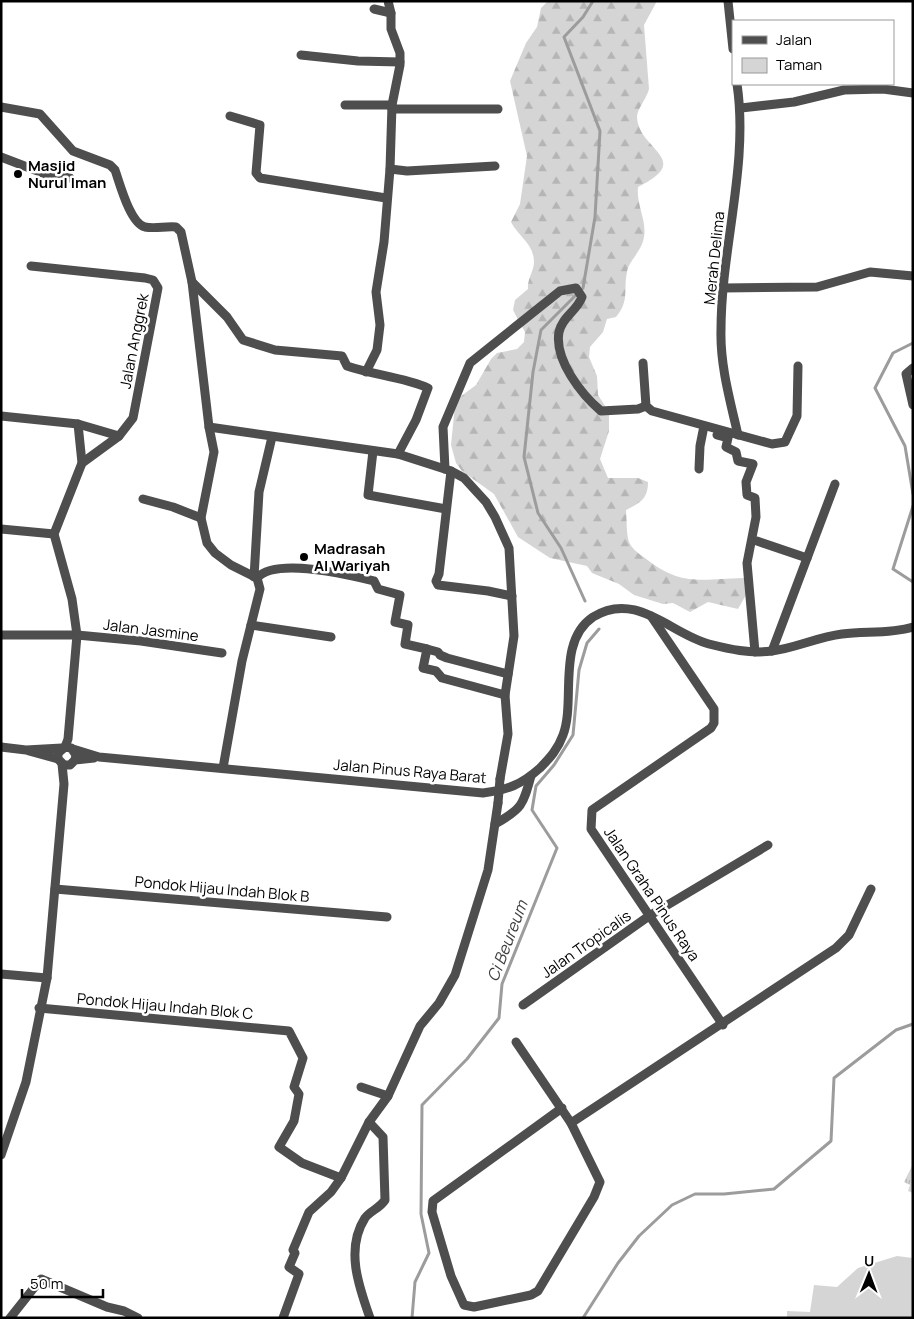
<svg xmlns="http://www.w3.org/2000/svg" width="914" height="1319" viewBox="0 0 914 1319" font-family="Manrope,sans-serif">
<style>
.grass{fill:url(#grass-tufts)}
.forest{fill:url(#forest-firs)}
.park{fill:#d5d5d5}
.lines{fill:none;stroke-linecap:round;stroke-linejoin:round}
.stream{stroke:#9c9c9c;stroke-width:3}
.street{stroke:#4e4e4e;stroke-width:9}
.street-bridge{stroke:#4e4e4e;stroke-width:9}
.poi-dot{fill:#000;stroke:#fff;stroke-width:2}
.labels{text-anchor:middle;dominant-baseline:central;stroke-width:5;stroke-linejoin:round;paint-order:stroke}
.poi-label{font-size:15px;font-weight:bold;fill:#000;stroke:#fff;text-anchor:start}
.street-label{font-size:15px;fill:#000;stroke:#fff}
.water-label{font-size:16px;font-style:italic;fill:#3d3d3d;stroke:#fff}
</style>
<defs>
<pattern id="grass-tufts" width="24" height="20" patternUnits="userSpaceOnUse" patternTransform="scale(1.25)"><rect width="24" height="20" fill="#d5d5d5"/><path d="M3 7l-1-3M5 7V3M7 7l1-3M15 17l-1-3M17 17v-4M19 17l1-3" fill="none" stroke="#b5b5b5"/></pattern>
<pattern id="forest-firs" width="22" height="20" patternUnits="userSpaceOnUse" patternTransform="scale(1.25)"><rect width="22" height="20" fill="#d5d5d5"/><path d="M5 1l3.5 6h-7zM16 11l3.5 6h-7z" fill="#b5b5b5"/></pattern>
</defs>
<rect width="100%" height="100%" fill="#fff"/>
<polygon class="grass" points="913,1164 913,1193 908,1191 910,1185 904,1182"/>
<path class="forest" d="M548,1H657L644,25L649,89C647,98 637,109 637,117C638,150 695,159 638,187C636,204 647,221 644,237C642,251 628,262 627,272C623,291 630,300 616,317L607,319L603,332L590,347L589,357L597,376L598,395L609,412V431L600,459L608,478H638L648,482C648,499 640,503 626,510C627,520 626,533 629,542C632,549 638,553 645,558C681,587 701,579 744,578L751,586L738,609L708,602L690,612L673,603L663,604L634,595L619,584L592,573L587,566L550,558L518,537L494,494L462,471L456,463L451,445L455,405L460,397L476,385L491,359L497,353L517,349L524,342L525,332L513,310L515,300L528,289C527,279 534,271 534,262C534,244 518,236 511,222L520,204L527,156L510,81L526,43L537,27L541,8Z"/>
<polygon class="park" points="897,1256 913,1258 913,1318 787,1318 787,1311 810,1312 814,1285 837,1287 858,1268"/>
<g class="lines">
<g class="stream">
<polyline points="913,343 893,353 875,388 905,446 913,494"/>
<polyline points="913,506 893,569 913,582"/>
<polyline points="585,601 561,548 538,513 524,457 533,372 541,330 583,288 595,217 600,131 564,37 583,17 593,1"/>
<polyline points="412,1318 415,1282 429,1253 421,1214 422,1105 467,1059 499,1018 502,984 557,848 532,810 536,786 554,765 573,735 579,670 587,643 599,629"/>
<polyline points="583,1318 618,1263 639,1236 672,1205 695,1194 724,1194 774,1189 831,1141 834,1078 896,1030 913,1024"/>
</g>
<g class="street">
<polyline points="728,1 733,49"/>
<polyline points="374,9 391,13"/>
<polyline points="301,55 358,61 400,62"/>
<path d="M737,84C749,165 721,248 721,330C720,365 730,400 738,435"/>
<polyline points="345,105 392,105"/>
<path d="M1,107L40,114L73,151L110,165L115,170C120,184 130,223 145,227C155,229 166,226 176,227L181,232L192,282L209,427L214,452L201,518L207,543L215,553L231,565L257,578L260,589L242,661L223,768"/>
<polyline points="741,108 794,102 844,90 883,89 913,93"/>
<polyline points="392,109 498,109"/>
<polyline points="230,116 260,125 256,173 260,178 386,198"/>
<polyline points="1,157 48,175 70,178"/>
<polyline points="390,169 407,171 495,166"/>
<polyline points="31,266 145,278 153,280 158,288 133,418 119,436 82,463"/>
<path d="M192,282L227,317L243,340L275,350L342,356L347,366C373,375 404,377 428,388L416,420L398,454L451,471L464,478L486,502L495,517L509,548L514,636L505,695L508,734L500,779"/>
<polyline points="723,288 817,287 870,272 913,276"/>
<polyline points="643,363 646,406 652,411 772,444 785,442 797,416 798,366"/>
<polyline points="913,368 906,374 913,405"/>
<polyline points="366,372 377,350 380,325 376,292 384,242 390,169 392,105 400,65 400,53 391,29 391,13 388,1"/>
<polyline points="1,416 78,424 119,436"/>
<polyline points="209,427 398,454"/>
<polyline points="717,435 728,438 726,447 736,452 738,461 753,464 746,482 747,495 755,498 756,517 747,563 755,652"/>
<polyline points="373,451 368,495 446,509"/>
<path d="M445,469L443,427L470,363L560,291L576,288L582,297C577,311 562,317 559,332C554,360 582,395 601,411L638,409L646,406"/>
<polyline points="699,469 700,446 704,426"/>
<polyline points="451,471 439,574 436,581 438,585 488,591 512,596"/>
<polyline points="143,499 173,507 201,518"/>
<polyline points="1,529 54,534"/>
<polyline points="757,541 807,558"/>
<polyline points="254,577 259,492 272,437"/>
<path d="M257,578C276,557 349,575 374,581L378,589L400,595L395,622L408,625L405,644L427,649L423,668L436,671L442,678L505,695"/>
<polyline points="651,616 714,709 714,723 711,728 592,810 591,829 723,1025"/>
<polyline points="251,625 331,637"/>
<polyline points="1,635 77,635 141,641 222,653"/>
<polyline points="427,649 438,652 440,655 447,658 508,674"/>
<polyline points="772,651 835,484"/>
<polyline points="1,747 26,750 62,748"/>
<polyline points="65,747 68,739 77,635 72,599 54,534 82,463 78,424"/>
<path d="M73,749L99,757L483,793C507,790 521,785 540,768C550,758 558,749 563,735C576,701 556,642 593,617C636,590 671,634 709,644C729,649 750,654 772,651C795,648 818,637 842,634C866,631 889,634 913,627"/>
<polyline points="29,751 58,759"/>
<polyline points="75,760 76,755 71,748 65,747 58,753 58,759 64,765 70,765 75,760 94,758"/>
<path d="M495,824C522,809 523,805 531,776"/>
<polyline points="55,889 387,917"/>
<polyline points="1,974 47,978"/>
<polyline points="523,1005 649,916 768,845"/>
<polyline points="39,1008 289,1031 303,1058 294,1087 299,1094 294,1121 279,1147 302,1163 341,1178"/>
<polyline points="516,1042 571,1123 600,1182 594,1197 538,1291 531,1295 474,1307 464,1305 451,1276 432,1212 433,1201 562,1108"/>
<polyline points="361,1087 388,1096"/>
<path d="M369,1122L383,1137L385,1200C380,1208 370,1211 365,1218C345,1249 359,1287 370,1318"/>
<polyline points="571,1123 836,948 849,935 871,889"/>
<polyline points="1,1155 26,1082 47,978 64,784 62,764"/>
<polyline points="10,1318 41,1279 107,1307 124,1311 138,1318"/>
<polyline points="283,1318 299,1274 289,1267 295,1253 293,1250 309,1212 331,1192 341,1178 369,1122 388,1096 420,1026 439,1003 455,975 488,870 498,803"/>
</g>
<polyline class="street-bridge" points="498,803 500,779"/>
</g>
<g class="poi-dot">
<circle cx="18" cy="174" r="5"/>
<circle cx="304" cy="557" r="5"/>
</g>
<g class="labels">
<g class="poi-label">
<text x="28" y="165">Masjid<tspan x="28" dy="17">Nurul Iman</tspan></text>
<text x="314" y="548">Madrasah<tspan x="314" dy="17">Al Wariyah</tspan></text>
</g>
<g class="street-label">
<text transform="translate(714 258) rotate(-84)">Merah Delima</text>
<text transform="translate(134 341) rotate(-79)">Jalan Anggrek</text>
<text transform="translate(151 630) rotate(7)">Jalan Jasmine</text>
<text transform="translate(410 771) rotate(5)">Jalan Pinus Raya Barat</text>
<text transform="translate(222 889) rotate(5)">Pondok Hijau Indah Blok B</text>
<text transform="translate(652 894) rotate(56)">Jalan Graha Pinus Raya</text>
<text transform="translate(586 944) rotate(-35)">Jalan Tropicalis</text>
<text transform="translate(165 1006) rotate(5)">Pondok Hijau Indah Blok C</text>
</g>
<g class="water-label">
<text transform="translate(507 941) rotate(-69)">Ci Beureum</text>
</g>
</g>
<rect width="914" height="1319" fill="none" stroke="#000000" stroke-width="5"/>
<rect x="732" y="20" width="162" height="65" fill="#ffffff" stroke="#999999"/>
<rect x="742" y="36" width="25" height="8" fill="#4e4e4e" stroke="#999999"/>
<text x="776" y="45" font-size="15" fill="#000000">Jalan</text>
<rect x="742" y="58" width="25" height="15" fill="#d5d5d5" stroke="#999999"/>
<text x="776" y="70" font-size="15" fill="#000000">Taman</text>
<g transform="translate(869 1274) rotate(1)" stroke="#ffffff" stroke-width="4" paint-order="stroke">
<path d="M0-4L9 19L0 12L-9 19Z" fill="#000000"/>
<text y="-8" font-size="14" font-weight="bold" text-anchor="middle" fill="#000000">U</text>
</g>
<path d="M22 1289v8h81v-8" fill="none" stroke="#000000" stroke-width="2.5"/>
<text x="30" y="1289" font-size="15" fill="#000000" stroke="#ffffff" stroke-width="4" paint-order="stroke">50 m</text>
</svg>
